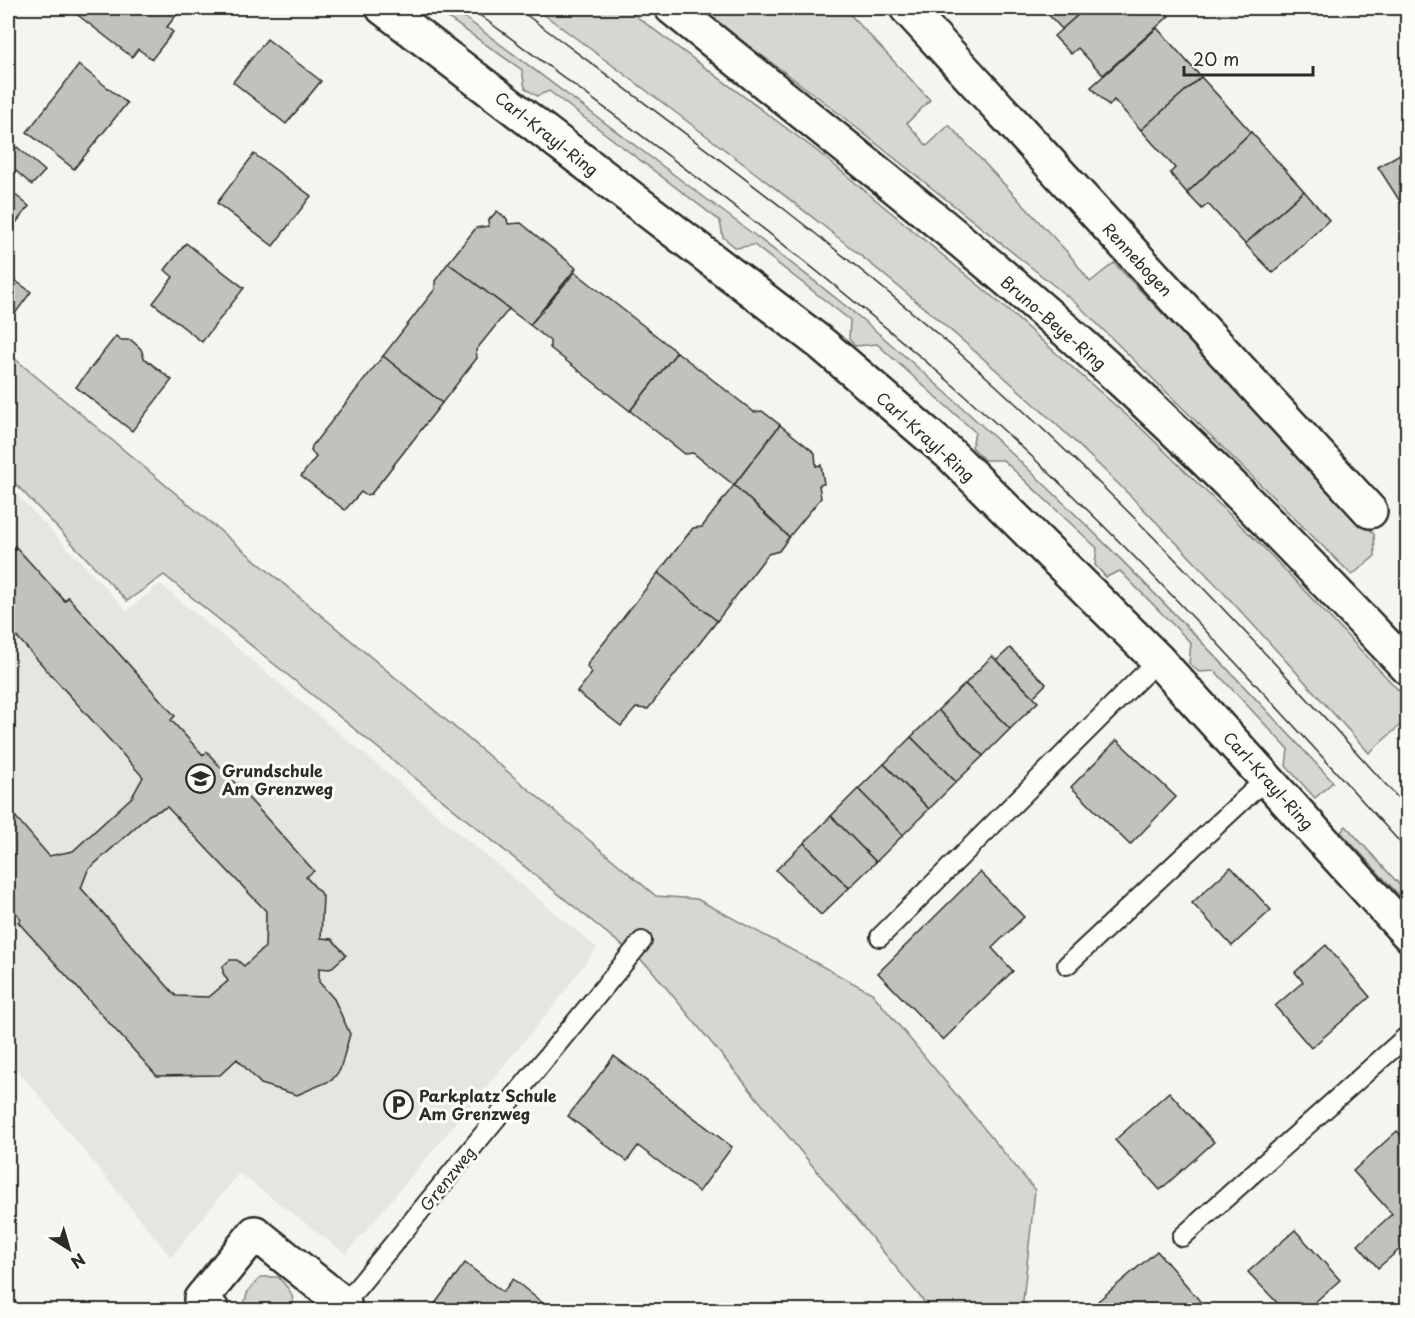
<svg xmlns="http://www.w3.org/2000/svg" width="1415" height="1318" viewBox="0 0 1415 1318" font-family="'Playpen Sans',sans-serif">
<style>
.built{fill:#e6e5e0}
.green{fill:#d7d6d2;stroke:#81807e;stroke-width:1.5}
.building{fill:#c2c1be;stroke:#2b2b2b;stroke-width:1.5;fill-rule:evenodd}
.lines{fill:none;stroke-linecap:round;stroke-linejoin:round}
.lane-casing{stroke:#2b2b2b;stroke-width:22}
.street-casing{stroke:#2b2b2b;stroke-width:38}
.lane{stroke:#fdfcf7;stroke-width:18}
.street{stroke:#fdfcf7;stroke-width:33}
.tram{stroke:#2b2b2b;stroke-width:1.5}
.labels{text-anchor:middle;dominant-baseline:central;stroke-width:6;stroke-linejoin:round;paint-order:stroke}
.street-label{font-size:16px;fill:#2b2b2b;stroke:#fdfcf7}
.poi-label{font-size:16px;font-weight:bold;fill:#2b2b2b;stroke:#fdfcf7;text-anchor:start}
</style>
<rect width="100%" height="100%" fill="#f5f4ef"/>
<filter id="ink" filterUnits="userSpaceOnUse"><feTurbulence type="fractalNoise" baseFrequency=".0167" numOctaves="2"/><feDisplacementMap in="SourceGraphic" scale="12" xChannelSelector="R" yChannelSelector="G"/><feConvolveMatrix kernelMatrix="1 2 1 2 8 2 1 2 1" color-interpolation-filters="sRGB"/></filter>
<g filter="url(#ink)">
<polygon class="built" points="8,485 127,611 160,584 597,948 551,1009 346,1254 239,1173 171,1257 8,1058"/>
<g class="green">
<path d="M434,8H452C532,68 612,128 693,189C752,233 813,278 870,326C1035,467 1186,622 1333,782L1315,798L1286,766L1288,749L1215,671L1199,672L1189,663L1191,643L1120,571L1106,577L1095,565L1097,548L1003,460H984L972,447L975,432L877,344L855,346L849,339L850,320L754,245L736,248L723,237L720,221L549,91L537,96L525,88L522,70Z"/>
<path d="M535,8H625L817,151L987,292L1141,428L1266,550L1407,699V719L1369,753C1281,655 1194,557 1099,465C925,296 729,151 535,8Z"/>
<polygon points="698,8 844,8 930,100 907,123 927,146 949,125 1069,254 1090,282 1114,263 1374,534 1375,556 1352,575 1077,304 823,101"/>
<polygon points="8,353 656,896 697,899 872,993 1035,1190 1022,1310 931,1310 650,968 164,575 127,601 8,476"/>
<polygon points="1346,826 1407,893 1407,904 1341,832"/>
<path d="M261,1277H278C288,1288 296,1295 292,1310H246L243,1307L248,1291Z"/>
</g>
<g class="building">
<polygon points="71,8 182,8 167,27 173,32 152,59 138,49 132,57 70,9"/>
<polygon points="1042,8 1086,8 1062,29"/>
<polygon points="1086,8 1162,8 1169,16 1103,75 1078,48 1071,54 1054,36"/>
<polygon points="1157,28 1201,77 1141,130 1114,100 1109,106 1091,87"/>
<polygon points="267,39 321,81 286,124 233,82"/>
<polygon points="79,65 127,103 74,169 27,132"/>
<polygon points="1201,77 1251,132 1187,193 1170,173 1175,168 1141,130"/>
<polygon points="1251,132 1304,191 1245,244 1208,204 1202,209 1187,193"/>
<polygon points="17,147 45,171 32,185 8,164 8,158"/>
<polygon points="1408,149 1408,214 1378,167"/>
<polygon points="254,154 311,196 273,246 217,203"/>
<polygon points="8,189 29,206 8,233"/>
<polygon points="1304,191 1329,220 1273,273 1245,244"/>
<polygon points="497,211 507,219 508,224 521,223 576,268 530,325 448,263 476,228 489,226 488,221"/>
<polygon points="186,243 244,288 202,342 153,303 173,277 165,270"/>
<polygon points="448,263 509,309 476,350 477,358 442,403 383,356 435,289 435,281"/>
<polygon points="575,272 677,352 630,411 550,348 550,341 530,325"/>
<polygon points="13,279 31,292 8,323 8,287"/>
<polygon points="116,336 121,340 131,340 141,349 144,358 172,380 132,431 76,387"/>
<polygon points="677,352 754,412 762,411 780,425 734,485 693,453 685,454 630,411"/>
<polygon points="383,356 442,403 371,494 365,495 361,492 345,510 301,476 316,457 311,451 312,446"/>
<polygon points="780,425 815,453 816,466 821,465 824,484 819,485 821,498 789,537 734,485"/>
<polygon points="734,485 789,537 779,551 768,554 717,621 658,573 693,528 702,527"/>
<path d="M15,546L65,601L68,597L175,716L171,720L203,755L207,752L314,871L306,877L323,896L321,938L332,939L346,955L330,969L319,968V982L334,999L350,1034L340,1070L332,1080L297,1095L261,1084L237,1059L220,1075L157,1076L18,922L21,919L8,903V808L49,856L73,851L132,797L143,777L8,627V552ZM167,807L266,911L265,947L244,966L237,960H230L223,966V973L228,981L209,997L176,996L81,888L88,870L149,815Z"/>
<polygon points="658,573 717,621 648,709 636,708 621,726 577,692 592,673 587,667 588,663"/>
<polygon points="1010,648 1046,684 1033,697 997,660"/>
<polygon points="992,656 1038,702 1010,729 965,684"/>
<polygon points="965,684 1010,729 983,756 938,710"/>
<polygon points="938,710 983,756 956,782 911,737"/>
<polygon points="911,737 956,782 929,809 884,764"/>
<polygon points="1117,740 1176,797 1130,845 1071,787"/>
<polygon points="884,764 929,809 903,835 858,789"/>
<polygon points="858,789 903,835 876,862 831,816"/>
<polygon points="831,816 876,862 849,888 804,843"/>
<polygon points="804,843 849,888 821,915 776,870"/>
<polygon points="1231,867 1271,910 1232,946 1192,903"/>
<polygon points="980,872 1024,917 992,948 1013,971 943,1040 878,973"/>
<polygon points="1326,945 1370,997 1311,1048 1275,1006 1303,982 1295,972"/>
<polygon points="614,1056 732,1147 699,1192 638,1146 627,1161 568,1116"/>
<polygon points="1169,1092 1214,1142 1160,1190 1115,1140"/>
<polygon points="1397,1131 1408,1143 1408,1242 1378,1268 1358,1245 1392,1214 1353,1171"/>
<polygon points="1295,1230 1340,1280 1306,1310 1284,1310 1248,1272"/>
<polygon points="1157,1251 1205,1307 1201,1310 1106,1310 1098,1301"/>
<polygon points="465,1263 503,1292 513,1279 545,1305 541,1310 433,1310 431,1309"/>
</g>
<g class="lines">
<defs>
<g id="lane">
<polyline points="880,937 1158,660"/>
<polyline points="1067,965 1268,777"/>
<polyline points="1182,1237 1408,1035"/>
<polyline points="344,1304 642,941"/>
</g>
<g id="street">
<polyline points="383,8 822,344 949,453 1158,660 1408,934"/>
<path d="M672,8C815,123 961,236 1098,359C1207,457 1307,562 1408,668"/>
<polyline points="907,8 1370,511"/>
<polyline points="212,1310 201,1299 255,1233 344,1304 338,1310"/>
</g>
</defs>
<use href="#lane" class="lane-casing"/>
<use href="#street" class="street-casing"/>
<use href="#lane" class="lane"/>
<use href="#street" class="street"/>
<g class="tram">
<path d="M470,8C640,134 811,259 970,400C1127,539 1267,696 1408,851"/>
<path d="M517,8C678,128 841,246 991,381C1139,515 1274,661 1408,809"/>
</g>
</g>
</g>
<defs>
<symbol id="school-ring" viewBox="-11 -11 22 22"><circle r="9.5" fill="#fdfcf7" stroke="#2b2b2b" stroke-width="1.5"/><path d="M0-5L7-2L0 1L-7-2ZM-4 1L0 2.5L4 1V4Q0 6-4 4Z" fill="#2b2b2b"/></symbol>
<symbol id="parking-ring" viewBox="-11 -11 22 22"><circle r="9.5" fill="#fdfcf7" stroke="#2b2b2b" stroke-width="1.5"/><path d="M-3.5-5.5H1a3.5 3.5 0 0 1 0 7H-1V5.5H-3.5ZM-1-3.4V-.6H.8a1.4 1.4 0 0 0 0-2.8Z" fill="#2b2b2b"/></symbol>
</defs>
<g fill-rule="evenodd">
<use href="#school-ring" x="184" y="762" width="33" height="33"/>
<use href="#parking-ring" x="382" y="1088" width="33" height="33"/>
</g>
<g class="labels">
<g class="street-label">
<text transform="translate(547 133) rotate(38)">Carl-Krayl-Ring</text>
<text transform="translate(1138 259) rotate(47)">Rennebogen</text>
<text transform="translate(1054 322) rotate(41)">Bruno-Beye-Ring</text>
<text transform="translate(926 436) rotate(42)">Carl-Krayl-Ring</text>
<text transform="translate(1269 780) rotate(48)">Carl-Krayl-Ring</text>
<text transform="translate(447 1178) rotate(-51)">Grenzweg</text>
</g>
<g class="poi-label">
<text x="222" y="770">Grundschule<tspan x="222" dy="18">Am Grenzweg</tspan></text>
<text x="419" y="1095">Parkplatz Schule<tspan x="419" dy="18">Am Grenzweg</tspan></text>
</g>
</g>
<rect width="1415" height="1318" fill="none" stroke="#fdfcf7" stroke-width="30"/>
<rect x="15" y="15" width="1385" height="1288" fill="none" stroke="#2b2b2b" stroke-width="2" filter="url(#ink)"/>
<g transform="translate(69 1249) rotate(143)" stroke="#fdfcf7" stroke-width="4.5" paint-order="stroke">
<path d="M0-4.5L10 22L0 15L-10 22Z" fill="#2b2b2b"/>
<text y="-9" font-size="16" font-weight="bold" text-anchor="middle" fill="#2b2b2b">N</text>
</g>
<path d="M1184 66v9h129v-9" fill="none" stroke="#2b2b2b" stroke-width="3"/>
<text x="1193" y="66" font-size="18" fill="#2b2b2b" stroke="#fdfcf7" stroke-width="4.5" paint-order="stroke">20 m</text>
</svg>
